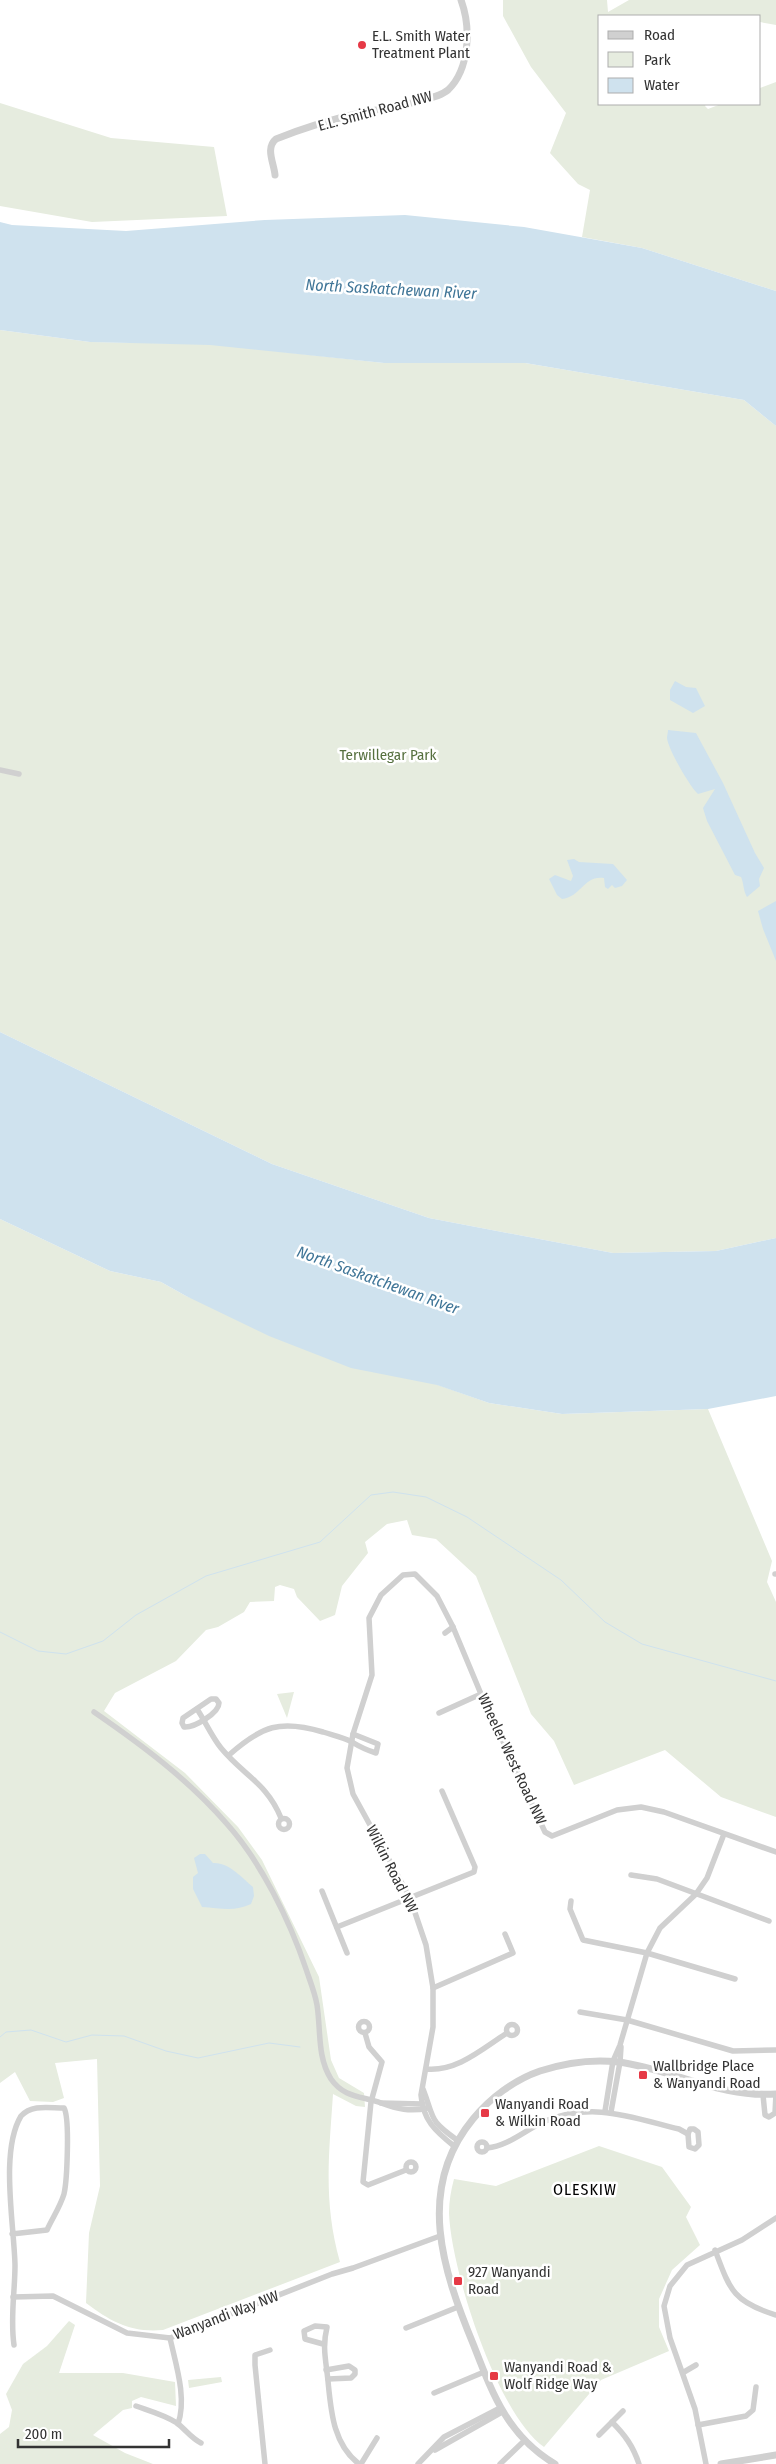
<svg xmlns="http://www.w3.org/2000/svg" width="776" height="2464" viewBox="0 0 776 2464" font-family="'Fira Sans Condensed',sans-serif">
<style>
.green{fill:#e6ecdf}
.water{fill:#cfe2ee}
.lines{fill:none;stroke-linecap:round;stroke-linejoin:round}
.stream{stroke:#cfe2ee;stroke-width:1}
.minor{stroke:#d0d0d0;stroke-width:5.5}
.tertiary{stroke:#d0d0d0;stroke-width:7}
.poi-dot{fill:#e63946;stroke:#fff;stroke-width:2}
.labels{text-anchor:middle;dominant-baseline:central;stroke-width:5;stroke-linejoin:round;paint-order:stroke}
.poi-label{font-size:15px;fill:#333;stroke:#fff;text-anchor:start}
.street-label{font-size:15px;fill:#333;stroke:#fff}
.park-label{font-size:15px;fill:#56703f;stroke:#fff}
.water-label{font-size:16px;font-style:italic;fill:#3f7597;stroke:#fff}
.neighbourhood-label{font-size:16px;letter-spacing:1px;fill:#000;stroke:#fff}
</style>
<rect width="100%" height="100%" fill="#fff"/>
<g class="green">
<polygon points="503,0 607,0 608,12 629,0 776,0 776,25 760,22 760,16 600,16 600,104 706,104 705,106 708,109 721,104 760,104 760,88 776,82 776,291 642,248 582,237 590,190 578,184 550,153 566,113 531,67 503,16"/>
<polygon points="0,103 111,138 214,147 227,216 92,222 0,206"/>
<polygon points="0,330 90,342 210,344 384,363 525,363 744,400 776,426 776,1238 716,1251 613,1253 429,1218 272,1164 0,1032"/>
<path d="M0,1219L110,1271L161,1282L186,1296L489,1403L562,1414L708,1409L772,1561L767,1582L776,1602V1817L721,1797L665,1750L574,1785L554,1741L531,1714L476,1576L436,1539L412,1535L407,1520L387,1524L365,1542L368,1553L342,1586L335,1615L320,1621L297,1597L294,1589L280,1585L275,1587L274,1601L250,1602L244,1612L218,1627L206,1630L176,1661L115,1693L104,1711L185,1773L238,1827L262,1860L319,1977L331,2060L339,2078L364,2093L365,2107L356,2106L333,2094C329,2155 323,2202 340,2262L163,2330C132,2333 111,2322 86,2303L89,2233L100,2186L97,2059L55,2063L64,2098L53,2102L30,2101L15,2072L0,2083Z"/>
<polygon points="294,1692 287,1718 277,1694"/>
<path d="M599,2146L662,2167L691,2207L686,2217L700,2245L672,2270L659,2299V2327L669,2351L601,2380L544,2447C497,2414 451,2270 449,2213C449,2201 451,2190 454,2179L496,2186Z"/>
<polygon points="69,2321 75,2325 59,2373 123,2373 175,2382 176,2406 141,2397 132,2401 132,2408 123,2410 93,2435 125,2453 153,2464 0,2464 0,2434 9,2427 12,2410 6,2394 23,2364 47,2346"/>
<polygon points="221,2377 222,2382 189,2388 188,2380"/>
</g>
<g class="water">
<polygon points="405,215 524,227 642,248 776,291 776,426 744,400 525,363 384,363 210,345 90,342 0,330 0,222 12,225 126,231 265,220"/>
<polygon points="675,681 686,687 696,688 705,706 693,713 670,700 670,690"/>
<path d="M668,730L696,733L723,783L755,853L764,868L759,879L760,886L747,897C743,890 744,884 741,877L735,875L707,821L703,808L715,789L698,794C690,787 668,749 667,738C667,735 668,733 668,730Z"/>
<path d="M574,859L579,862L613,864L627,880L622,886L615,888L612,885L608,889L605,887L604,878C584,875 581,897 562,899L557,895L549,879L555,875L571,881L573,876L567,860Z"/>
<polygon points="776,901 776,961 763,929 758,911"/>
<polygon points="0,1032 272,1164 429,1218 613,1253 716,1251 776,1238 776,1396 708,1409 562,1414 489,1403 437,1385 351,1368 269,1336 186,1296 161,1282 110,1271 0,1219"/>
<path d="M200,1854H205L213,1863C229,1862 242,1878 253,1887L254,1896L251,1904C235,1912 220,1908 202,1907L193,1889V1877L198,1873L194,1858Z"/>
</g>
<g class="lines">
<g class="stream">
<polyline points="0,1632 38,1651 66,1654 103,1641 136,1615 206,1576 320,1542 371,1495 393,1492 426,1497 467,1517 561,1580 605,1622 642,1644 776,1681"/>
<polyline points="0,2037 6,2032 31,2030 66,2042 92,2035 124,2036 166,2051 198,2058 269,2043 300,2047"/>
</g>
<g class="minor">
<polyline points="0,770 19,774"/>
<polyline points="775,1574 776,1574"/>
<polyline points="445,1633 453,1627"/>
<path d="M211,1699H216L219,1703C219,1713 194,1728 184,1727L182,1723L183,1718Z"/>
<path d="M197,1709C205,1721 212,1737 221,1748C243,1775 267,1783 281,1818"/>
<path d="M94,1712C142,1745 189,1780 227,1824C261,1862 290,1921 306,1969C310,1981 315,1993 317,2005C321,2030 317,2057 331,2079C344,2098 362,2096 381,2103C397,2109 410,2112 428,2108"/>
<polyline points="439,1713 481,1694"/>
<path d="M229,1755C262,1726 280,1719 323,1732C332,1735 343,1737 352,1742C360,1747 366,1750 376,1753L378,1744L353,1734"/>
<circle cx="284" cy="1824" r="5.5"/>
<polyline points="631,1875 657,1879 769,1921"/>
<polyline points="322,1891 347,1953"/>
<polyline points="571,1901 570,1909 583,1940 647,1953 735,1979"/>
<polyline points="337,1927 474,1872 475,1867 442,1791"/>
<polyline points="433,1988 513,1953 505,1934"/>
<polyline points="580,2012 627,2020 733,2051 776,2050"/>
<circle cx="364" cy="2027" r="5.5"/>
<circle cx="512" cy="2030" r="5.5"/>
<polyline points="365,2033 369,2047 382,2062 371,2102 363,2182 368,2185 406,2170"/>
<path d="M426,2069C457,2072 482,2049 507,2033"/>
<path d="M423,2089C435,2120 428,2119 457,2140"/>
<polyline points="763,2095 765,2115 769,2117 775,2113 776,2094"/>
<polyline points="381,2103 423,2104"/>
<polyline points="605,2111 613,2061 620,2045 647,1953 660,1928 696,1894 707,1878 724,1834"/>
<polyline points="611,2112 620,2062 621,2047"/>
<polygon points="690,2129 694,2129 698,2132 699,2145 695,2149 689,2147 688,2134"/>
<circle cx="482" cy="2147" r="5"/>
<path d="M454,2146C435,2131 423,2120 421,2095L433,2027V1988L426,1945L410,1898L353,1794L347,1768L353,1734L372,1675L369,1618L381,1595L403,1575L415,1574L437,1596L453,1627L481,1694L545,1832L552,1836L617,1810L641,1807L664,1812L776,1852"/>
<path d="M487,2148C508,2146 524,2131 543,2122C592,2101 630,2117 679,2129L688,2134"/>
<circle cx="411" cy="2167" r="5"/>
<path d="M12,2234L47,2230C53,2217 60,2207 64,2194C67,2181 70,2118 64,2108C49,2108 32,2104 21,2116C0,2151 14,2223 15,2265C15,2292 10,2318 14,2345"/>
<path d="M715,2250C730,2290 733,2302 776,2315"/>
<polyline points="13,2297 53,2296 127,2333 170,2338 332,2274 353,2268 440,2236"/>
<polyline points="406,2328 458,2307"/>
<path d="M170,2338C176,2365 187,2398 178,2424"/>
<path d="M323,2344L305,2339L304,2331L315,2326L327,2327C322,2348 326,2360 328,2381C331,2411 333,2444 359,2464"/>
<polyline points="326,2370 349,2366 355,2370 355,2374 351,2378 328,2379"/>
<polyline points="684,2372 696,2365"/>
<polyline points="434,2393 484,2372"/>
<path d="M136,2406C150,2411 165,2415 177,2423C186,2430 191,2438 201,2443"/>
<path d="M612,2422C625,2435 633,2446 639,2464"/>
<polyline points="698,2425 746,2416 753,2410 756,2387"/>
<polyline points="599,2435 623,2411"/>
<polyline points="435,2450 502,2412"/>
<polyline points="265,2464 255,2365 255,2355 270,2350"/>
<polyline points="361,2464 377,2438"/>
<polyline points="418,2464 444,2437 500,2408"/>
<polyline points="500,2464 524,2441"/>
<polyline points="706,2464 695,2409 670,2338 664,2306 670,2286 687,2265 742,2240 776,2218"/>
</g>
<g class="tertiary">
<path d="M275,175C274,163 265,148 276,139C301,129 329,120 356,114C376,109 434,102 448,90C470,69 471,27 461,0"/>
<path d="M555,2464C508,2436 493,2395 474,2346C443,2271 415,2189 473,2119C490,2098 514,2080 540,2071C565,2063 592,2059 618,2062C672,2069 720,2098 776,2094"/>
<polyline points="721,2464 776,2455"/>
</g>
</g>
<g class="poi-dot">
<circle cx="362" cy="45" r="5"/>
<rect x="638" y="2070" width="10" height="10" rx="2.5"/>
<rect x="480" y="2108" width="10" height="10" rx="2.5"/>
<rect x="453" y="2276" width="10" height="10" rx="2.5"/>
<rect x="489" y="2371" width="10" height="10" rx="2.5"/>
</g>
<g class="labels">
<g class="poi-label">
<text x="372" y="36">E.L. Smith Water<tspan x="372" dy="17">Treatment Plant</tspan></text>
<text x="653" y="2066">Wallbridge Place<tspan x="653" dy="17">&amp; Wanyandi Road</tspan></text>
<text x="495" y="2104">Wanyandi Road<tspan x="495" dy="17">&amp; Wilkin Road</tspan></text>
<text x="468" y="2272">927 Wanyandi<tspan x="468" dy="17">Road</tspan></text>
<text x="504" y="2367">Wanyandi Road &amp;<tspan x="504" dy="17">Wolf Ridge Way</tspan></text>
</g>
<g class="street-label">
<text transform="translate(375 111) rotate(-15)">E.L. Smith Road NW</text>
<text transform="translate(512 1759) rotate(65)">Wheeler West Road NW</text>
<text transform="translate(392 1869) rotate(63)">Wilkin Road NW</text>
<text transform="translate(226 2315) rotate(-21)">Wanyandi Way NW</text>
</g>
<g class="park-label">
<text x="388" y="755">Terwillegar Park</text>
</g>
<g class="water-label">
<text transform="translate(391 289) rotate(3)">North Saskatchewan River</text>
<text transform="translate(378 1280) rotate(20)">North Saskatchewan River</text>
</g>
<g class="neighbourhood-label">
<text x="585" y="2189">OLESKIW</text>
</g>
</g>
<rect x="598" y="15" width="162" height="90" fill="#ffffff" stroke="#adadad"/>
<rect x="608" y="31" width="25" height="8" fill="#d0d0d0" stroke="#adadad"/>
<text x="644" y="40" font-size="15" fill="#333333">Road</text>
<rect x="608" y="52" width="25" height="15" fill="#e6ecdf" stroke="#adadad"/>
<text x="644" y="65" font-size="15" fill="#333333">Park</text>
<rect x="608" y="78" width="25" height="15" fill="#cfe2ee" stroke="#adadad"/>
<text x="644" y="90" font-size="15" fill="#333333">Water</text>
<path d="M18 2439v8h151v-8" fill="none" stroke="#333333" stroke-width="2.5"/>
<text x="25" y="2439" font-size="15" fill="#333333" stroke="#ffffff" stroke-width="4" paint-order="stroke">200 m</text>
</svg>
